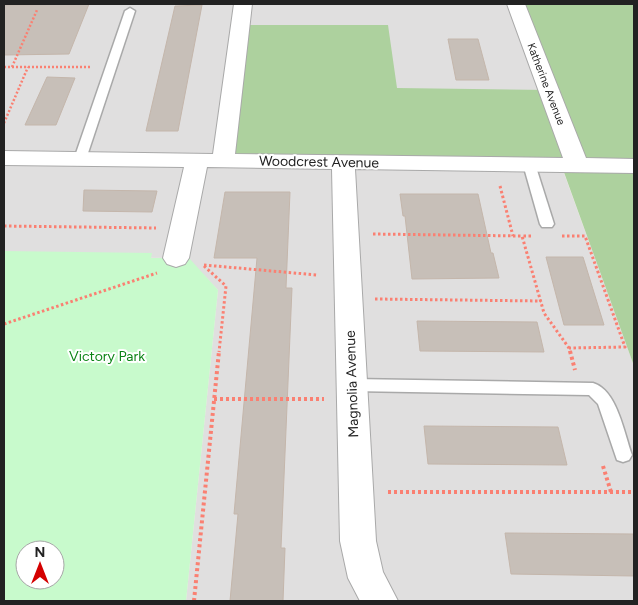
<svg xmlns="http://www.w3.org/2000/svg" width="638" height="605" viewBox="0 0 638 605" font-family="Figtree,sans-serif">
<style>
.residential{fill:#e0dfdf}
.forest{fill:#add19e}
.park{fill:#c8facc;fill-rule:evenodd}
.building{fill:#c7bfb8;stroke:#c4b6ab}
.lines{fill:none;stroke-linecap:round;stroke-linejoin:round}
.service-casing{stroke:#a9a9a9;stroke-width:3}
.minor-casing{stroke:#a9a9a9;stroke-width:2}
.path-far2{stroke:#fa8072;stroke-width:2.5;stroke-dasharray:2 2;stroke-linecap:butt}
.path-far1{stroke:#fa8072;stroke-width:3;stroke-dasharray:2.5 2.5;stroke-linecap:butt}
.path{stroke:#fa8072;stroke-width:4;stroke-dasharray:3 3;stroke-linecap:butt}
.service{fill:#fff;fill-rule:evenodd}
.minor{fill:#fff;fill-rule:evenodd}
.labels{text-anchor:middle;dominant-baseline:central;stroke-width:4;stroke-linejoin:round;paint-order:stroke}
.far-street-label{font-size:11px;fill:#222;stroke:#fff}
.street-label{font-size:14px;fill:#222;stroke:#fff}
.park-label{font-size:14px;fill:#0c8416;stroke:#fff}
</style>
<rect width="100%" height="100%" fill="#f2efe9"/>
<polygon class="residential" points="4,4 516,4 577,165 561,165 634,366 634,601 186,601 218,290 188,258 4,257"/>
<polygon class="forest" points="516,4 634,4 634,366 561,164 223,161 240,25 388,25 397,88 548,90"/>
<path class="park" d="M4,251L152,253L151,258H189L218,290L186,601H4ZM25,550H55V580H25Z"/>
<g class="building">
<polygon points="89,4 69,54 4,55 4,5"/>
<polygon points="202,5 178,131 146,131 175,6"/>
<polygon points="448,39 478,39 489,80 456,80"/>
<polygon points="47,77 75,78 56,125 25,125"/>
<polygon points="84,190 157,191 152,212 83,211"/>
<polygon points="225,192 290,192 286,288 292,288 281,548 285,548 283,601 230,601 238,514 234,514 257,258 214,258"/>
<polygon points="400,194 478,194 491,253 493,253 499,278 412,279 405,216 403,216"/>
<polygon points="546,257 583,257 604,325 564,325"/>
<polygon points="417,321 537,322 544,352 420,351"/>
<polygon points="424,426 558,427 567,465 428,464"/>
<polygon points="505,533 634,534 634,576 511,574"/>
</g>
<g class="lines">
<defs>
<g id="service">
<polygon points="130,8 135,11 86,159 80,163 76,162 74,159 125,11"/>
<polygon points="529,160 535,164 554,224 552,227 542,227 540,224 523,164"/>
<path d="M352,379L593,383C617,390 624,433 632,455L629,460L623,462L617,460L598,404L589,395L352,391L346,390L344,385L346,380Z"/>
</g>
<polygon id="minor" points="234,4 252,4 235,154 563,158 507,4 525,4 586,158 634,159 634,173 355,169 376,541 383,572 398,601 360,601 348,578 340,541 332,169 207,167 189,258 185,264 176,267 167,264 163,258 184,167 4,165 4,151 213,154"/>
</defs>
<use href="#service" class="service-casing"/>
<use href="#minor" class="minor-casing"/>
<g class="path-far2">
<polyline points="4,67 91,67"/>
<polyline points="12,67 37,10"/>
<polyline points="4,123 28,67"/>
</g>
<g class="path-far1">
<polyline points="500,186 513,236"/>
<polyline points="4,226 156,228"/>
<polyline points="373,234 522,236"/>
<polyline points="531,236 522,236 544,313 569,348"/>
<polyline points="562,236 585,236 625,347 569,348 570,352"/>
<polyline points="204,265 317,275"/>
<polyline points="204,266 226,286 219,352"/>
<polyline points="375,299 541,301"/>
<polyline points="4,324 157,273"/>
</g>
<g class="path">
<polyline points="570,351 575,370"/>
<polyline points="214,399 324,399"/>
<polyline points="603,466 611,492"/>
<polyline points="388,492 632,492"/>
<polyline points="194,601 219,351"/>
</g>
<use href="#service" class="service"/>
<use href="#minor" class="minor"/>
</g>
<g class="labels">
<g class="far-street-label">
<text transform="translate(546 84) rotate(69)">Katherine Avenue</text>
</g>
<g class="street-label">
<text transform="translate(319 162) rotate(1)">Woodcrest Avenue</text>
<text transform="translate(352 384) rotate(-92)">Magnolia Avenue</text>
</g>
<g class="park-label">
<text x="107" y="356">Victory Park</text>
</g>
</g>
<rect width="638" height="605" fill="none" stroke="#222222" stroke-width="10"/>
<g transform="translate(40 565)"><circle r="24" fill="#ffffff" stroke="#a7a7a7"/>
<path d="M0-4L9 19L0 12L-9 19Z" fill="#d40000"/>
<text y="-8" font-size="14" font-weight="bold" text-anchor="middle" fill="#222222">N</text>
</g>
</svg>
